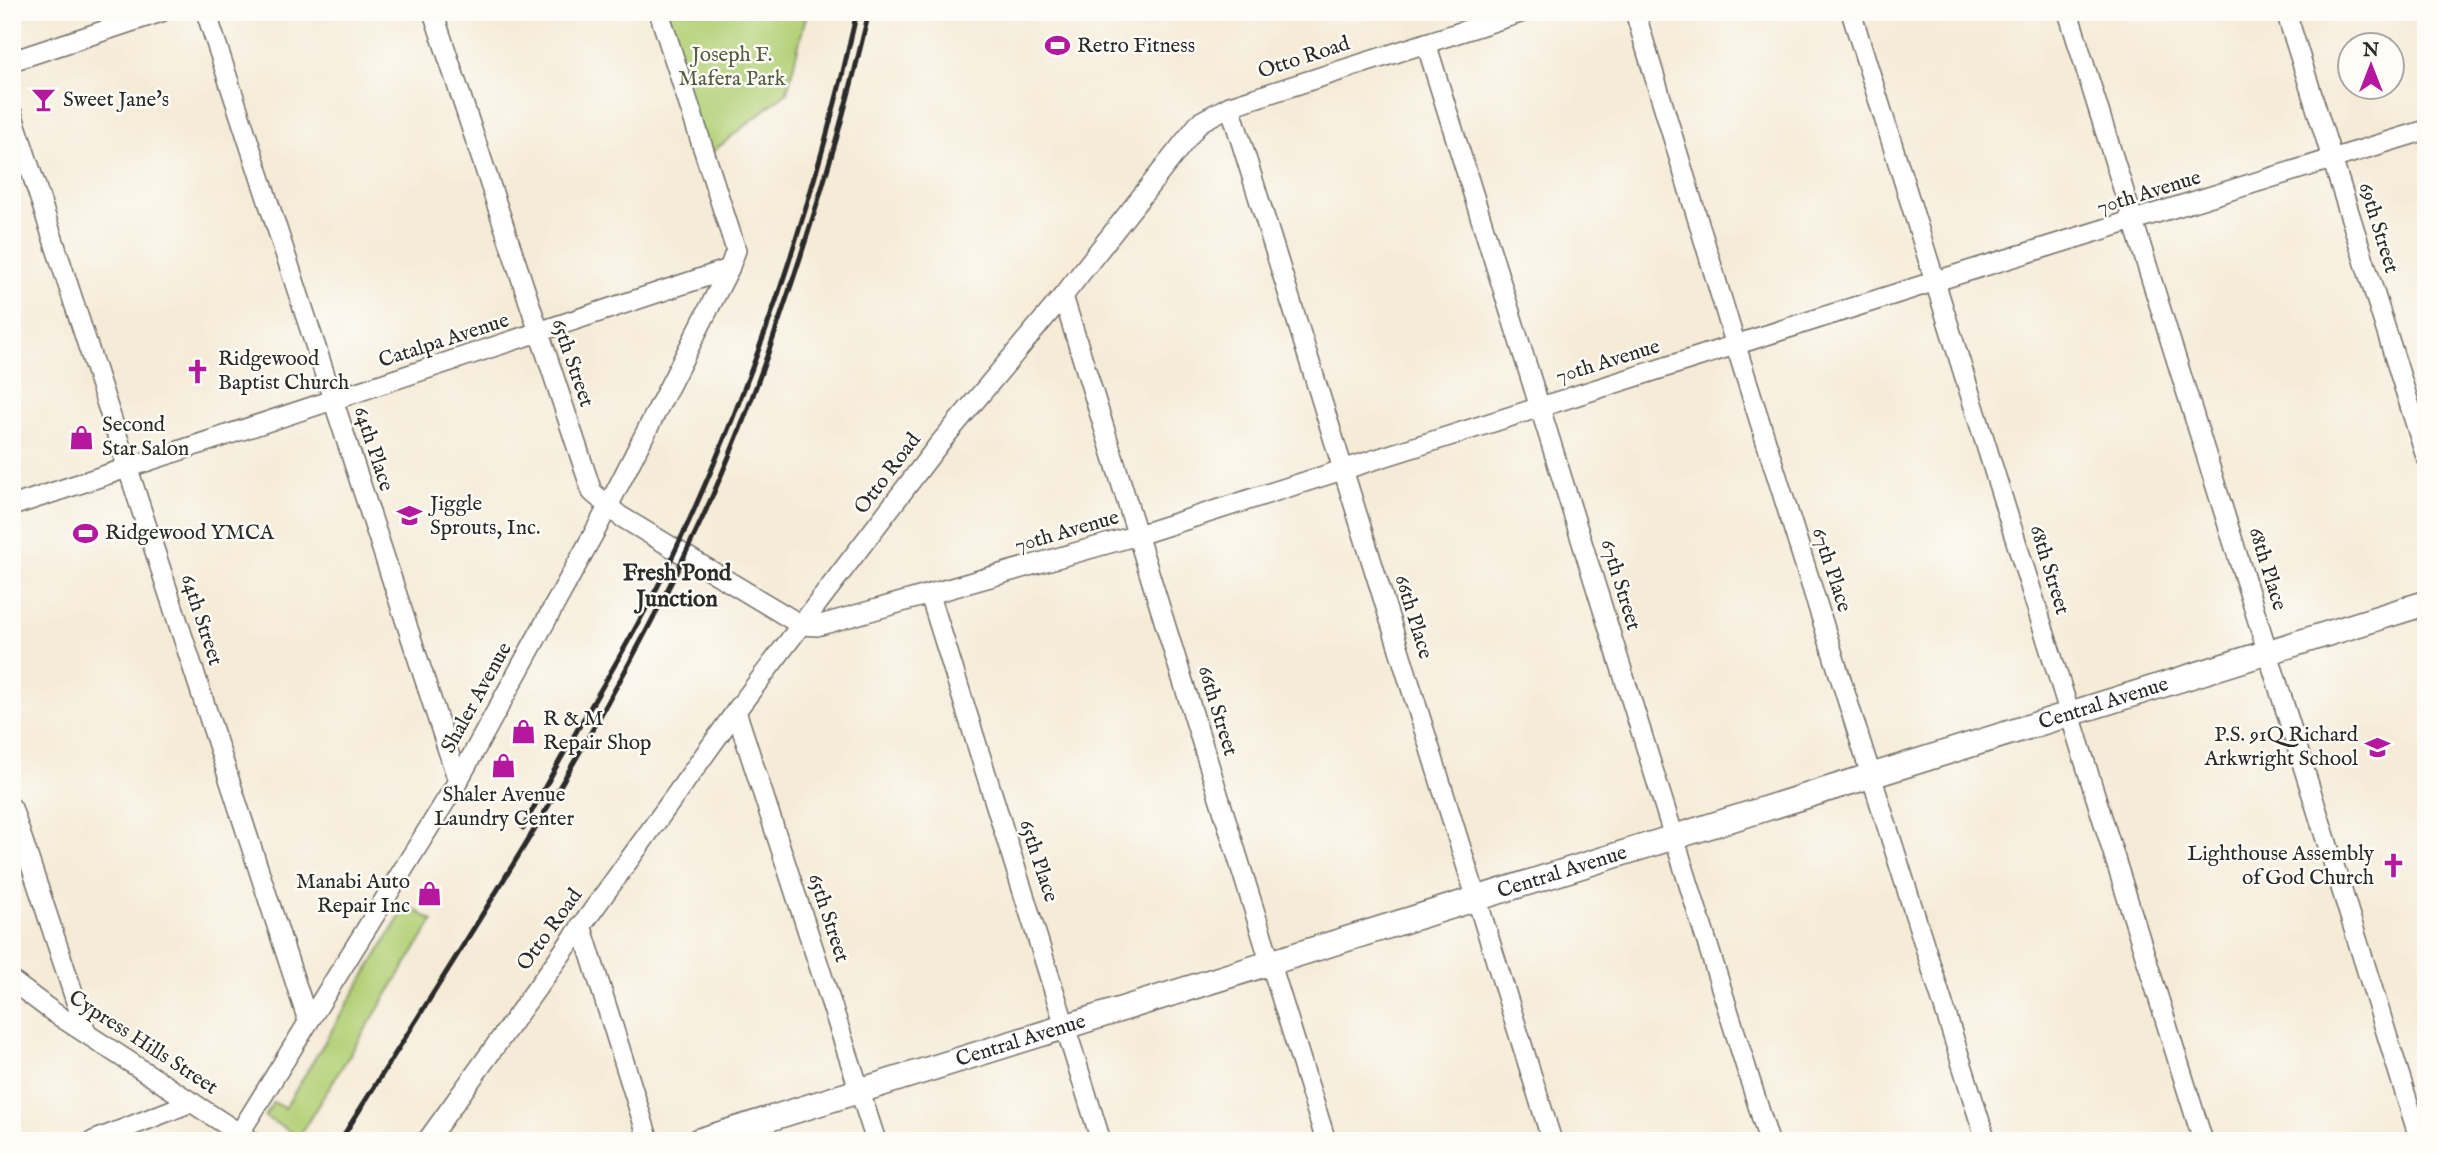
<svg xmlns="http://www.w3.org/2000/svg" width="2438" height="1153" viewBox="0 0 2438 1153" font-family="'IM FELL English',serif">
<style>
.green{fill:#b2d076;stroke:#6e7e50;stroke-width:2}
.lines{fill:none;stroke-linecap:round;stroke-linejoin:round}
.minor-casing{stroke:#726e67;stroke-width:22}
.major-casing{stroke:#726e67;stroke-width:27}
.minor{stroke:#fff;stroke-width:19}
.major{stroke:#fff;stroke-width:24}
.rail{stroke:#2b2b2b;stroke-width:5}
.labels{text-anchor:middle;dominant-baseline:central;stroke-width:5;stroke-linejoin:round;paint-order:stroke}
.poi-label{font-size:21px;fill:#2b2b2b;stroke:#fdfcf7;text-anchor:start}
.park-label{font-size:21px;fill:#545d42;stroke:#fdfcf7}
.street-label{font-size:21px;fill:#2b2b2b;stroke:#fdfcf7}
.neighbourhood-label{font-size:23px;font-weight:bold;fill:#2b2b2b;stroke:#fdfcf7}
</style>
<rect width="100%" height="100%" fill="#fdfcf7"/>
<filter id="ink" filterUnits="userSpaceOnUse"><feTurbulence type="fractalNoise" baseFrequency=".0143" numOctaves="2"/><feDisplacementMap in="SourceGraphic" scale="14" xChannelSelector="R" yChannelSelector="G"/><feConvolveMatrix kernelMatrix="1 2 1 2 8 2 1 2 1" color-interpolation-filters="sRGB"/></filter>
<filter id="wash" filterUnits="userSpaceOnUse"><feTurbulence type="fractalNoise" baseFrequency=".00686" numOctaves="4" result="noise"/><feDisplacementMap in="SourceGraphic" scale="28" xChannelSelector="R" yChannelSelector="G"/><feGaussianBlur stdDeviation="1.57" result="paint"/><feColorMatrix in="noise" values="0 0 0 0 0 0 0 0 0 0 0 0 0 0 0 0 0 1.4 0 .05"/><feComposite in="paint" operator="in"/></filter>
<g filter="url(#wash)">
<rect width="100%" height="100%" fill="#f5ebd7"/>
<g class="green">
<polygon points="659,12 807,12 787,92 706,157"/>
<polygon points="407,905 433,921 299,1136 265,1117 273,1102 285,1108"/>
</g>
</g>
<g filter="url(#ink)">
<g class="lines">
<defs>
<g id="minor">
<polyline points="206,12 458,781"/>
<polyline points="433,12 592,492 620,516 781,613 801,625 817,626 1138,535 1936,281 2426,130"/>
<polyline points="1635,12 1736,346 1986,1141"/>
<polyline points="1851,12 2203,1141"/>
<polyline points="2068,12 2420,1141"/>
<polyline points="2286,12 2426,457"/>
<polyline points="1426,43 1769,1141"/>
<polyline points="12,61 161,12"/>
<polyline points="1230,106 1552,1141"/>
<polyline points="12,113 308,1021"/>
<polyline points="1063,296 1326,1141"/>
<polyline points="12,506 729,269"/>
<polyline points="930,595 1101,1141"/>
<polyline points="736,711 876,1141"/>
<polyline points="12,808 86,1032"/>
<polyline points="581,925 649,1141"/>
<polyline points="12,981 53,1012 251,1141"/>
<polyline points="239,1134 458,781 599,524 729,269 736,250 659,12"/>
<polyline points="93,1141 192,1102"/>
<polyline points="427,1141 736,711 801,625 939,444 1063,296 1200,122 1230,106 1523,12"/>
</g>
<g id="major">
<path id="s1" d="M698,1141L2426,603"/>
</g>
</defs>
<use href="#minor" class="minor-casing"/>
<use href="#major" class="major-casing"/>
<use href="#minor" class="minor"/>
<use href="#major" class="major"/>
<g class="rail">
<path d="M523,828C568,740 623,658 667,568C751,394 815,201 857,12"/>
<path d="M340,1141C467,939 600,737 701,521C734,450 761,376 785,303C818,207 846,111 869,12"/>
</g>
</g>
</g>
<defs>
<symbol id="stadium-bare" viewBox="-9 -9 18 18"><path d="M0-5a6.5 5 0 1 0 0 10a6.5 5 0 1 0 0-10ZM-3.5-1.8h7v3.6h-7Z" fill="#b5179e" stroke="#fdfcf7" stroke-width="2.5" paint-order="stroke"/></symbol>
<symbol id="bar-bare" viewBox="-9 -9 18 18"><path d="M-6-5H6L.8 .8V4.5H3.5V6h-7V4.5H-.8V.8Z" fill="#b5179e" stroke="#fdfcf7" stroke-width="2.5" paint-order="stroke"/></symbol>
<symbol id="church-bare" viewBox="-9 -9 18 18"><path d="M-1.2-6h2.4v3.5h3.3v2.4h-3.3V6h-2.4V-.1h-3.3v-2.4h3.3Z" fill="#b5179e" stroke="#fdfcf7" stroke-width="2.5" paint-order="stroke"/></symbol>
<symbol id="shop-bare" viewBox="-9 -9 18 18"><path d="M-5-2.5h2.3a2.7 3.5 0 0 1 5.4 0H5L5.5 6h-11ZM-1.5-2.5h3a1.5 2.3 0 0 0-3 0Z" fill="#b5179e" stroke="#fdfcf7" stroke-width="2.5" paint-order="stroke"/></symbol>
<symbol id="school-bare" viewBox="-9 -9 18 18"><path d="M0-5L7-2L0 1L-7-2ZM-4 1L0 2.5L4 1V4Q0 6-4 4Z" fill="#b5179e" stroke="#fdfcf7" stroke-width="2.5" paint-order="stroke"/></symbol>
</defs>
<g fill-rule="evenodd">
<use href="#stadium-bare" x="1040" y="28" width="35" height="35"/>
<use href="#bar-bare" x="26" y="82" width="35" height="35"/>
<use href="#church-bare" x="180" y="354" width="35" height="35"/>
<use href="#shop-bare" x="64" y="420" width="35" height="35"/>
<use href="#school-bare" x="392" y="498" width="35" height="35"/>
<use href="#stadium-bare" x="68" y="516" width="35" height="35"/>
<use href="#shop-bare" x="506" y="714" width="35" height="35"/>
<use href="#school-bare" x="2360" y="730" width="35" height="35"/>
<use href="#shop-bare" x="486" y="748" width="35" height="35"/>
<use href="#church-bare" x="2376" y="848" width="35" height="35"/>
<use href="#shop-bare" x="412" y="876" width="35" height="35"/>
</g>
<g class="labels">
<g class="poi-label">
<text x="1077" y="46">Retro Fitness</text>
<text x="63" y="100">Sweet Jane's</text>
<text x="218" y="359">Ridgewood<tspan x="218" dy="24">Baptist Church</tspan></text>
<text x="102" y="425">Second<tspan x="102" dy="24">Star Salon</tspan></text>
<text x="430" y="504">Jiggle<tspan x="430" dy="24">Sprouts, Inc.</tspan></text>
<text x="105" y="533">Ridgewood YMCA</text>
<text x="543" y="719">R &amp; M<tspan x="543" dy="24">Repair Shop</tspan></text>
<text x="2358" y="735" text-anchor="end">P.S. 91Q Richard<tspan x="2358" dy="24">Arkwright School</tspan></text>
<text x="504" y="795" text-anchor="middle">Shaler Avenue<tspan x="504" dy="24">Laundry Center</tspan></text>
<text x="2374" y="854" text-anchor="end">Lighthouse Assembly<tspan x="2374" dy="24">of God Church</tspan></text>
<text x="410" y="882" text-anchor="end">Manabi Auto<tspan x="410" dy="24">Repair Inc</tspan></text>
</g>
<g class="park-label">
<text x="732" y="55">Joseph F.<tspan x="732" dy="24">Mafera Park</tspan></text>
</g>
<g class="street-label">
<text transform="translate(1304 58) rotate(-18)">Otto Road</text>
<text transform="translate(2149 193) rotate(-17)">70th Avenue</text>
<text transform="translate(2378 228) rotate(73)">69th Street</text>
<text transform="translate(444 341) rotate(-18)">Catalpa Avenue</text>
<text transform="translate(1608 362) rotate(-17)">70th Avenue</text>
<text transform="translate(572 363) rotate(71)">65th Street</text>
<text transform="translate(373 449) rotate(72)">64th Place</text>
<text transform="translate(888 474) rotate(-53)">Otto Road</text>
<text transform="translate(1067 532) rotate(-16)">70th Avenue</text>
<text transform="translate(2267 569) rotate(73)">68th Place</text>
<text transform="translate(1831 570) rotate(72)">67th Place</text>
<text transform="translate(2049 570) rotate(73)">68th Street</text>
<text transform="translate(1620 585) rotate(73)">67th Street</text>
<text transform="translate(1413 617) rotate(73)">66th Place</text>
<text transform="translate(201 620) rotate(72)">64th Street</text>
<text transform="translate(477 698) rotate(-61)">Shaler Avenue</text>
<text stroke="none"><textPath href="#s1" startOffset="1472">Central Avenue</textPath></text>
<text transform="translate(1217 711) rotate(73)">66th Street</text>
<text transform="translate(1038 861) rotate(72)">65th Place</text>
<text stroke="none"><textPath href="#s1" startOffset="905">Central Avenue</textPath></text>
<text transform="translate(828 918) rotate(72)">65th Street</text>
<text transform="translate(550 930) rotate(-54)">Otto Road</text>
<text stroke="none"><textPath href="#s1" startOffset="338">Central Avenue</textPath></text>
<text transform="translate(143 1043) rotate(33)">Cypress Hills Street</text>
</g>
<g class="neighbourhood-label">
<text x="677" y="573">Fresh Pond<tspan x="677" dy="26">Junction</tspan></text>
</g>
</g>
<rect width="2438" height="1153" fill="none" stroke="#fdfcf7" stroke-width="42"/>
<g transform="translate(2371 66)"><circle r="33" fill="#fdfcf7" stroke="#a9a8a5" stroke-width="2"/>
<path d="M0-5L12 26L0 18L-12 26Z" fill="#b5179e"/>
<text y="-10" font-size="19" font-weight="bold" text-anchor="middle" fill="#2b2b2b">N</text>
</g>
</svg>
